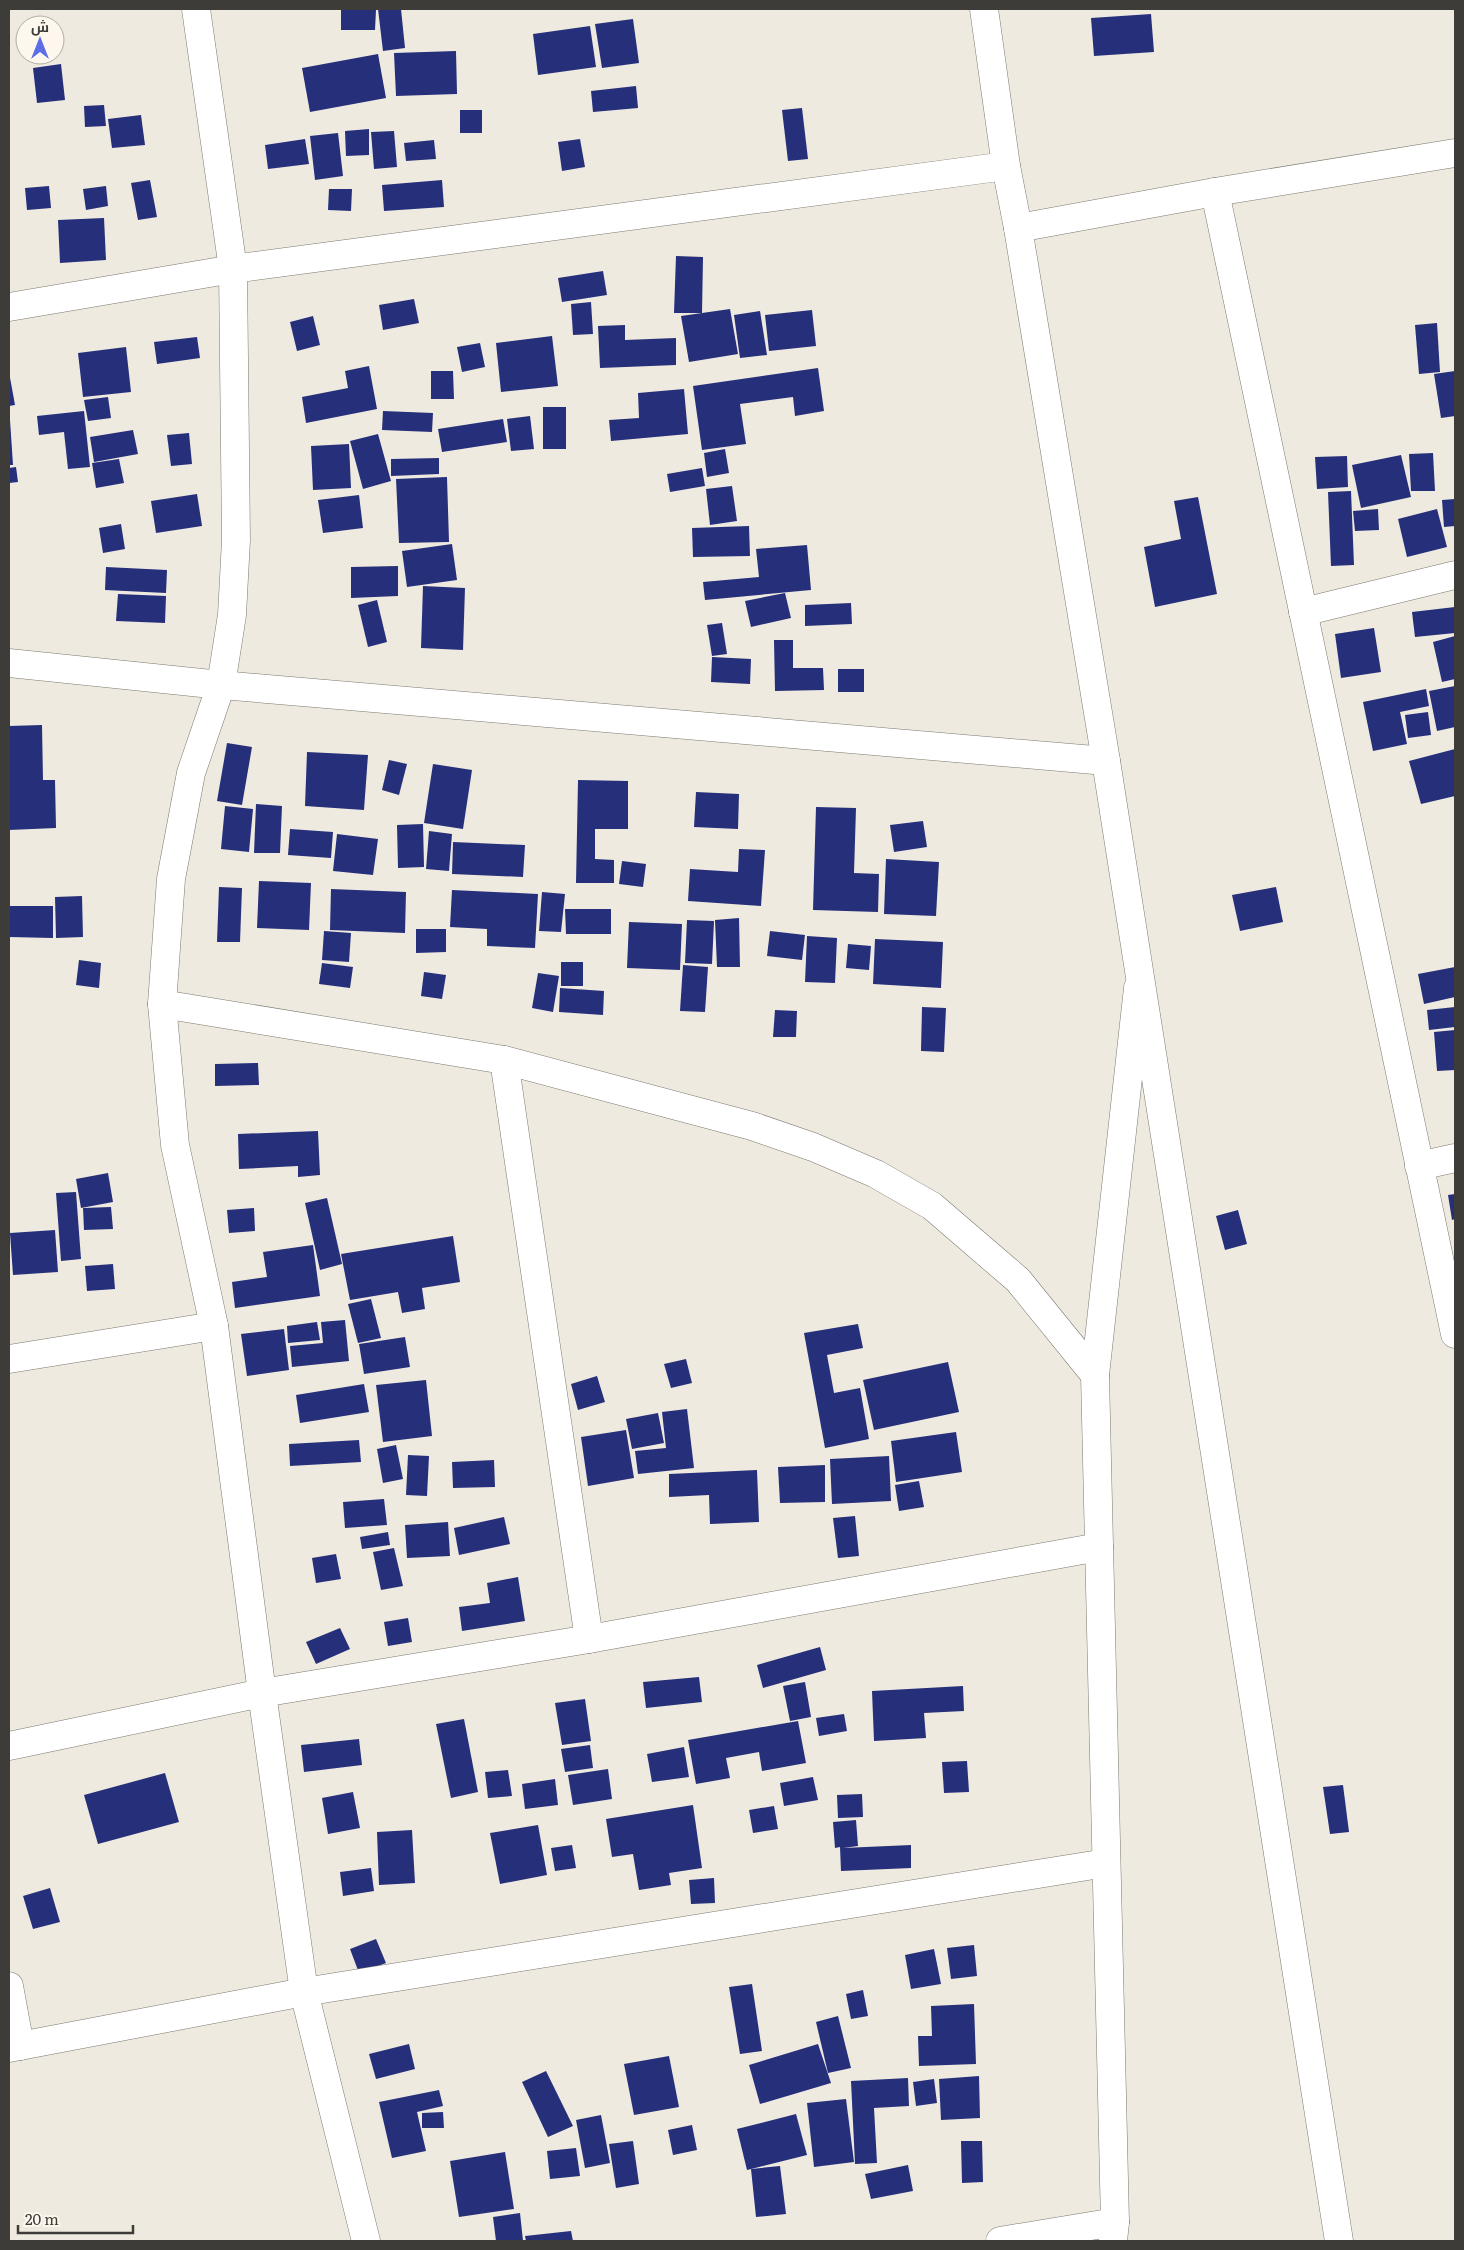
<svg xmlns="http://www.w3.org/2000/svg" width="1464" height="2250" viewBox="0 0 1464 2250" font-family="Literata,Cairo,serif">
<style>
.building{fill:#262f7a}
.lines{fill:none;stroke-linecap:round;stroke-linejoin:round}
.minor-casing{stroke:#7d7970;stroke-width:29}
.secondary-casing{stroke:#7d7970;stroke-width:29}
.minor{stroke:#fff;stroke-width:28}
.secondary{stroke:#fff;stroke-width:28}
</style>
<rect width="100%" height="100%" fill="#efeae0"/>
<g class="building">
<polygon points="341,9 376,10 375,30 341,30"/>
<polygon points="378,9 401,9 405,48 383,51"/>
<polygon points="1151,14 1154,52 1094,56 1091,18"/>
<polygon points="633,19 639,63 602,68 595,24"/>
<polygon points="590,26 596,67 538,75 533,34"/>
<polygon points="456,51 457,94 396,96 394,53"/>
<polygon points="378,54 386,98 310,112 302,68"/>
<polygon points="61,64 65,100 37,103 33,68"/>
<polygon points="636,86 638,108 593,112 591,91"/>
<polygon points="104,105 106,126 85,127 84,106"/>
<polygon points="802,108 808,159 788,161 782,110"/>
<rect x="460" y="110" width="22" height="23"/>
<polygon points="141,115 145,145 112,148 108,119"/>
<polygon points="369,129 369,155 346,156 345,131"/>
<polygon points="394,131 397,167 374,169 371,132"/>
<polygon points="338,133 343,176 315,180 310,136"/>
<polygon points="305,139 309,164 268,169 265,145"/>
<polygon points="580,139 585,167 562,171 558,142"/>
<polygon points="434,140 436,159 406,161 404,143"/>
<polygon points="150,180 157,217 138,220 131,183"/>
<polygon points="442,180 444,207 384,211 382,185"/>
<polygon points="49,186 51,208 27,210 25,188"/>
<polygon points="106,186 108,206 86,210 83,189"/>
<polygon points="329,189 352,189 351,211 328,210"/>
<polygon points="104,218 106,260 60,263 58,220"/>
<polygon points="676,256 703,257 702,313 674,313"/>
<polygon points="603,271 607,295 562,302 558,278"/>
<polygon points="414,299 419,323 383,330 379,305"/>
<polygon points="591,302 593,334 573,335 571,304"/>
<polygon points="730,309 738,354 689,362 681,316"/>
<polygon points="812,310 816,346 769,351 765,315"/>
<polygon points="760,311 767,355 740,358 734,315"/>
<polygon points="313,316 320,345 297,351 290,322"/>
<polygon points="1437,323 1440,372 1419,374 1415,325"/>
<polygon points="625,325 625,340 676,338 676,365 600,368 598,326"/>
<polygon points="552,336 558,386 501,392 496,343"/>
<polygon points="197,337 200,358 157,364 154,342"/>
<polygon points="480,343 485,367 462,372 457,347"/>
<polygon points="126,347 131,392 83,397 78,353"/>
<polygon points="369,366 377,409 306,423 302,397 348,388 345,371"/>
<polygon points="818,368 824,411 795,416 793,397 740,404 746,444 702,450 693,386"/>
<polygon points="431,371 453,371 454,399 431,399"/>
<polygon points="1455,371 1455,416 1441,418 1434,374"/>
<polygon points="9,372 15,405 9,406"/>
<polygon points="684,389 688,434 611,441 609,420 639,418 638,393"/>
<polygon points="108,397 111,418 88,421 84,400"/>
<rect x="543" y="407" width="23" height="42"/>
<polygon points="84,411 90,467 68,469 64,432 39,435 37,416"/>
<polygon points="383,411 433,413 432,432 382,430"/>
<polygon points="530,416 534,449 511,451 507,419"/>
<polygon points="503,419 507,442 442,452 438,429"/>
<polygon points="9,420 10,420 13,465 9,465"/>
<polygon points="133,430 138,454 94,462 90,437"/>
<polygon points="189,433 192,464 171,466 167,435"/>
<polygon points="378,434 391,481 363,489 350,441"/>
<polygon points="349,444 351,488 313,490 311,446"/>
<polygon points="725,449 729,473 707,477 704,453"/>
<polygon points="1433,453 1435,491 1411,491 1409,454"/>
<polygon points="1401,455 1411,497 1361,508 1352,465"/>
<polygon points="1347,456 1348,487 1317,489 1315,457"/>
<polygon points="439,458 439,474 391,476 391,459"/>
<polygon points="119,459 124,483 96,488 92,463"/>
<polygon points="16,467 18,482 9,483 9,468"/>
<polygon points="702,468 705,486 670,492 667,474"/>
<polygon points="447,477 449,542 399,543 396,479"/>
<polygon points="732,486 737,521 710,525 706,489"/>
<polygon points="1351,491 1354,565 1331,566 1328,492"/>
<polygon points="197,494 202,526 156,533 151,501"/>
<polygon points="359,495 363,528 323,533 318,500"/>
<polygon points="1198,497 1217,594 1155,607 1144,547 1181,539 1174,501"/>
<polygon points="1455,499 1455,526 1444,527 1442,500"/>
<polygon points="1378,509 1379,530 1355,531 1353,511"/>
<polygon points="1437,509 1447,547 1407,557 1398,519"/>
<polygon points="121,524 125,549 103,553 99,528"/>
<polygon points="749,526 750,556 693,557 692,528"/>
<polygon points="452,544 457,580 407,587 402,551"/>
<polygon points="807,545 811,590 705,600 703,582 759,577 756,549"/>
<polygon points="398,566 398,596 351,598 351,567"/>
<polygon points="106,567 167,570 166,593 105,590"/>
<polygon points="423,586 465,588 463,650 421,648"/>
<polygon points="785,593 791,618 751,627 745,601"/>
<polygon points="118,594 166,596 165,623 116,621"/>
<polygon points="377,600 387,642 368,647 358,605"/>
<polygon points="851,603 852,624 805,626 805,605"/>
<polygon points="1455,607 1455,633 1415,637 1412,612"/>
<polygon points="722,623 727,654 712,656 707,625"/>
<polygon points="1374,628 1381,672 1341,678 1335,634"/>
<polygon points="1455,636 1455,679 1442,682 1433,642"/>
<polygon points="774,640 793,640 793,668 823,668 824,690 775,691"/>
<polygon points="712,657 751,659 750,684 711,682"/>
<rect x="838" y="669" width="26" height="23"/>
<polygon points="1455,686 1455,727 1437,731 1429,691"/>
<polygon points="1426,689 1429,706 1400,712 1407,744 1373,751 1363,702"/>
<polygon points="1428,712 1431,735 1408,738 1405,715"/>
<polygon points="42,725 43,780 55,780 56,828 9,830 9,726"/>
<polygon points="227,743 252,747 242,805 217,801"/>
<polygon points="1455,749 1455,796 1421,804 1409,761"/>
<polygon points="307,752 368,755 364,810 305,806"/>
<polygon points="389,760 407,764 399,795 382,790"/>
<polygon points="433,764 472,770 463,829 424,823"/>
<polygon points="578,780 628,781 628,829 595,829 595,859 614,860 614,883 576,883"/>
<polygon points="696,792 739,794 738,829 694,827"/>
<polygon points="256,804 282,806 280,853 254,853"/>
<polygon points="225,806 253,809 249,852 221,849"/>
<polygon points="816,807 856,808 854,873 879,874 878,912 813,910"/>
<polygon points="923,821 927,847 894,852 890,825"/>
<polygon points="423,824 424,867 398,868 397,825"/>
<polygon points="290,829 333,832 331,858 288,855"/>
<polygon points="429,831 452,834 449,871 426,869"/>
<polygon points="337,834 378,839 373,875 333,871"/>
<polygon points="453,842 525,845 523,877 452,874"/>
<polygon points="739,849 765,850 761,906 688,901 690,869 738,872"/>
<polygon points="886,859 939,862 936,916 884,914"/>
<polygon points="622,861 646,864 643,887 619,884"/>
<polygon points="259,881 311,883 309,930 257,928"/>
<polygon points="219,887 242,888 240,942 217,942"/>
<polygon points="1276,887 1283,922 1240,931 1232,895"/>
<polygon points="331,889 406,892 405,933 330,930"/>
<polygon points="452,890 538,894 535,948 487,946 487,929 450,927"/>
<polygon points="542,892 565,894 561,932 539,931"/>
<polygon points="82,896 83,937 56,938 55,897"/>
<polygon points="9,906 53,906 53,938 9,937"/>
<polygon points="565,909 611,909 611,934 566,934"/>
<polygon points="739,918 740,967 717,967 715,920"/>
<polygon points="687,920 714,921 712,964 685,963"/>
<polygon points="629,922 682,924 680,970 627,968"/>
<polygon points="416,929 446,929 446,952 416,953"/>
<polygon points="324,931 351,933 349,962 322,960"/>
<polygon points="770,931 805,935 802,960 767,956"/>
<polygon points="807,936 837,938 835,983 805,982"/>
<polygon points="875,939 943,942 941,988 873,984"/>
<polygon points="848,944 871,946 869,970 846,968"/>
<polygon points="79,960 101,963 99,988 76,985"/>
<rect x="561" y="962" width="22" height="24"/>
<polygon points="322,963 353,967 350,988 319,984"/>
<polygon points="683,965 708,967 705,1012 680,1011"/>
<polygon points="1455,967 1455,997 1424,1004 1418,974"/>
<polygon points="424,972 446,975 442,999 421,996"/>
<polygon points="538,973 559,976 553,1012 532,1008"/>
<polygon points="560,988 604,991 603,1015 559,1012"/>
<polygon points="922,1007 946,1008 944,1052 921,1051"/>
<polygon points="1455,1007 1455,1027 1429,1030 1427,1010"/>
<polygon points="775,1010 797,1011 796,1037 773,1037"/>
<polygon points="1455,1030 1455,1070 1437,1071 1434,1032"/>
<polygon points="258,1063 259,1085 215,1086 215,1064"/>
<polygon points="318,1131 320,1175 298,1177 298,1166 239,1169 238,1134"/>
<polygon points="108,1173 113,1202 81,1208 76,1179"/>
<polygon points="76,1192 81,1259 61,1261 56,1193"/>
<polygon points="1455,1194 1455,1219 1452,1220 1448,1195"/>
<polygon points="327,1198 342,1264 320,1270 305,1203"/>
<polygon points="111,1207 113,1229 84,1230 83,1208"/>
<polygon points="254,1208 255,1231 229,1233 227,1210"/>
<polygon points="1238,1210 1247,1244 1225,1250 1216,1216"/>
<polygon points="55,1230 58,1272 13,1275 10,1233"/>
<polygon points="453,1236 460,1282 422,1288 425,1309 402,1313 398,1292 350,1300 341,1254"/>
<polygon points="313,1245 320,1296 235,1308 232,1282 267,1277 263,1252"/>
<polygon points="113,1264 115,1289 87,1291 85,1266"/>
<polygon points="371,1299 381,1338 358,1343 348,1304"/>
<polygon points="345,1320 349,1361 292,1367 290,1346 323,1343 321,1322"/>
<polygon points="317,1322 320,1340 288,1343 287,1326"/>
<polygon points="858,1324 863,1348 827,1355 834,1393 860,1388 869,1439 825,1448 804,1333"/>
<polygon points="284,1329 289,1370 247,1376 241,1334"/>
<polygon points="405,1337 410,1367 364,1374 359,1344"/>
<polygon points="686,1359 692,1383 671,1388 664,1364"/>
<polygon points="948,1362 959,1412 874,1430 863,1380"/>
<polygon points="597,1376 605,1402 578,1410 571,1384"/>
<polygon points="426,1380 432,1436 383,1442 376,1385"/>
<polygon points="364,1384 369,1412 300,1423 296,1395"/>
<polygon points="687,1409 694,1468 638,1474 635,1451 666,1448 662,1412"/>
<polygon points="658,1413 664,1443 632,1449 626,1419"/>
<polygon points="626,1430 634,1478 588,1486 581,1437"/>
<polygon points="956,1432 962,1472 896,1482 891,1441"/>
<polygon points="359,1440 361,1462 290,1466 289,1444"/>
<polygon points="396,1445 403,1479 383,1483 377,1449"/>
<polygon points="408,1455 429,1456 427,1496 406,1495"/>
<polygon points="889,1456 891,1501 832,1504 830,1459"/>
<polygon points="494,1460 495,1487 453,1488 452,1462"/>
<polygon points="825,1465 825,1502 780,1503 778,1467"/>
<polygon points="757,1470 759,1522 710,1524 709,1495 669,1497 669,1474"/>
<polygon points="919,1481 924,1507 899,1511 895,1485"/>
<polygon points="384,1499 387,1525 345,1528 343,1502"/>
<polygon points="855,1516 859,1556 838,1558 833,1518"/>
<polygon points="504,1517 510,1544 459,1555 454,1528"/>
<polygon points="448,1522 450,1556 407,1558 405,1525"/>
<polygon points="388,1532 390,1545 362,1549 360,1537"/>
<polygon points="394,1548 403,1586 381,1590 373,1552"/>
<polygon points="336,1554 341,1579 316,1583 312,1558"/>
<polygon points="518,1577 525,1621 462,1631 459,1607 490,1603 487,1583"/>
<polygon points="408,1618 412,1642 388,1646 384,1622"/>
<polygon points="340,1628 350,1649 316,1664 306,1642"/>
<polygon points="820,1647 826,1670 763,1688 757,1665"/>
<polygon points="699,1677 702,1702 646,1708 643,1682"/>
<polygon points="805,1682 811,1717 790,1721 783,1686"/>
<polygon points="963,1686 964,1711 924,1713 926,1738 874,1741 872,1691"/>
<polygon points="585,1699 591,1741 562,1745 555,1703"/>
<polygon points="844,1714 847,1731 819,1736 816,1718"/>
<polygon points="464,1719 478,1792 451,1798 436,1724"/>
<polygon points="798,1721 806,1763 762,1771 759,1752 726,1758 730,1778 696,1784 688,1740"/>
<polygon points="359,1739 362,1765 304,1772 301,1745"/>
<polygon points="590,1745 593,1768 565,1772 561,1749"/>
<polygon points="684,1747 689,1777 652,1782 647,1754"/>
<polygon points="967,1761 969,1792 944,1793 942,1762"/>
<polygon points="608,1769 612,1799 573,1805 568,1775"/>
<polygon points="508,1770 512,1796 488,1798 485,1772"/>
<polygon points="165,1773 179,1822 98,1844 84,1795"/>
<polygon points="813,1777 818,1800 784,1806 780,1783"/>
<polygon points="555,1779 558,1805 525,1809 522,1784"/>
<polygon points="1343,1785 1349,1832 1330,1834 1323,1787"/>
<polygon points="353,1792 360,1828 328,1834 322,1798"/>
<polygon points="862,1794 863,1817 838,1818 837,1795"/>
<polygon points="693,1805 702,1868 669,1873 671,1885 639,1890 633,1854 612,1857 606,1819"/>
<polygon points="774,1806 778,1829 753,1833 749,1810"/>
<polygon points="856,1820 858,1846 843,1848 911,1845 911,1868 841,1871 840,1847 835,1848 833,1822"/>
<polygon points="538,1825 547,1875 500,1884 490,1833"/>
<polygon points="412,1830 415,1883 379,1885 377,1832"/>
<polygon points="572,1845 576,1868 555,1871 551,1848"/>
<polygon points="371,1868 374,1891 343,1896 340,1872"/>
<polygon points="714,1878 715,1903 691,1904 689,1880"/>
<polygon points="50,1888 60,1922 33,1929 23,1896"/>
<polygon points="376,1939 386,1963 359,1973 350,1949"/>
<polygon points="974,1945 977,1976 951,1979 947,1948"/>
<polygon points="934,1949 941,1984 911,1989 905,1955"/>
<polygon points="752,1984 762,2051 740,2054 729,1987"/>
<polygon points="863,1990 868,2016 851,2019 846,1994"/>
<polygon points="974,2004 976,2064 919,2066 918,2036 932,2036 931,2006"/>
<polygon points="838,2016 851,2068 828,2073 816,2022"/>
<polygon points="409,2044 415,2069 376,2079 369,2054"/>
<polygon points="818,2044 831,2083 760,2104 749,2065"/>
<polygon points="669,2056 679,2107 634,2115 624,2064"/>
<polygon points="546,2071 573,2126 548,2137 522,2082"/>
<polygon points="979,2076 980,2118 941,2120 939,2079"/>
<polygon points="908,2078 909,2106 874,2108 877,2163 855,2164 851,2081"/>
<polygon points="934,2079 937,2103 916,2106 913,2082"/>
<polygon points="439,2090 443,2106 417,2112 426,2151 392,2158 379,2102"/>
<polygon points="846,2099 854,2162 814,2167 807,2103"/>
<polygon points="443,2112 444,2128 422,2128 422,2113"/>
<polygon points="796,2114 807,2155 747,2170 737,2129"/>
<polygon points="601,2115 610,2163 585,2168 576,2120"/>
<polygon points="692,2125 697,2150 673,2155 668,2130"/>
<polygon points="633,2141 639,2184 616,2188 609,2144"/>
<polygon points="961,2141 982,2141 983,2182 962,2183"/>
<polygon points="576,2148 580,2176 550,2179 547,2151"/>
<polygon points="505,2152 514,2209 459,2217 450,2161"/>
<polygon points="908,2165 913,2191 871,2199 865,2174"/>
<polygon points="780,2166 786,2214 756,2217 751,2169"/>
<polygon points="520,2213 523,2241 496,2241 493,2217"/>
<polygon points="571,2231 573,2241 526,2241 525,2236"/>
</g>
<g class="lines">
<defs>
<g id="minor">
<polyline points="196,9 233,269 236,540 232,615 221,685 191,773 171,879 162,1004 175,1145 214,1326 262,1693 304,1992 366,2241"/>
<polyline points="1215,192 1455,1334"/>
<polyline points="9,307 233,269 1006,166"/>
<polyline points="1303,612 1455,575"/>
<polyline points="9,663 221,685 1106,761"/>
<polyline points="162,1004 504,1060 752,1126 813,1147 876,1174 932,1206 1018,1280 1095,1375"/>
<polyline points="504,1060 589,1639"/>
<polyline points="1419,1166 1455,1158"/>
<polyline points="9,1359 214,1326"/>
<polyline points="9,1746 262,1693 589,1639 1099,1547"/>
<polyline points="9,1986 20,2046"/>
<polyline points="9,2048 304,1992 1106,1863"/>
<polyline points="1000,2241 1115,2222"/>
<polyline points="1113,2241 1115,2222 1095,1375 1138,988"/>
</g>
<g id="secondary">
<polyline points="984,9 1006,166 1018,228 1106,761 1339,2241"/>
<polyline points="1018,228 1215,192 1455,153"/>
</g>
</defs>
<use href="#minor" class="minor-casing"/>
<use href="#secondary" class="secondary-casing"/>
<use href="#minor" class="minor"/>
<use href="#secondary" class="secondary"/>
</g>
<rect width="1464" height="2250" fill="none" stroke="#3e3c38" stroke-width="20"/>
<g transform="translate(40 40)"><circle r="24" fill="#fdf7ee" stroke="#b1aca5"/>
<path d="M0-4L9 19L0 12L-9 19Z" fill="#5b6ee5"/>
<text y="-8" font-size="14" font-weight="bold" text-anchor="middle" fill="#3e3c38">ش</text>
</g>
<path d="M18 2225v8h115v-8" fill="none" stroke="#3e3c38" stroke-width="2.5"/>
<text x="25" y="2225" font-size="15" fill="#3e3c38" stroke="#fdf7ee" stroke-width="4" paint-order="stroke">20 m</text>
</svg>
